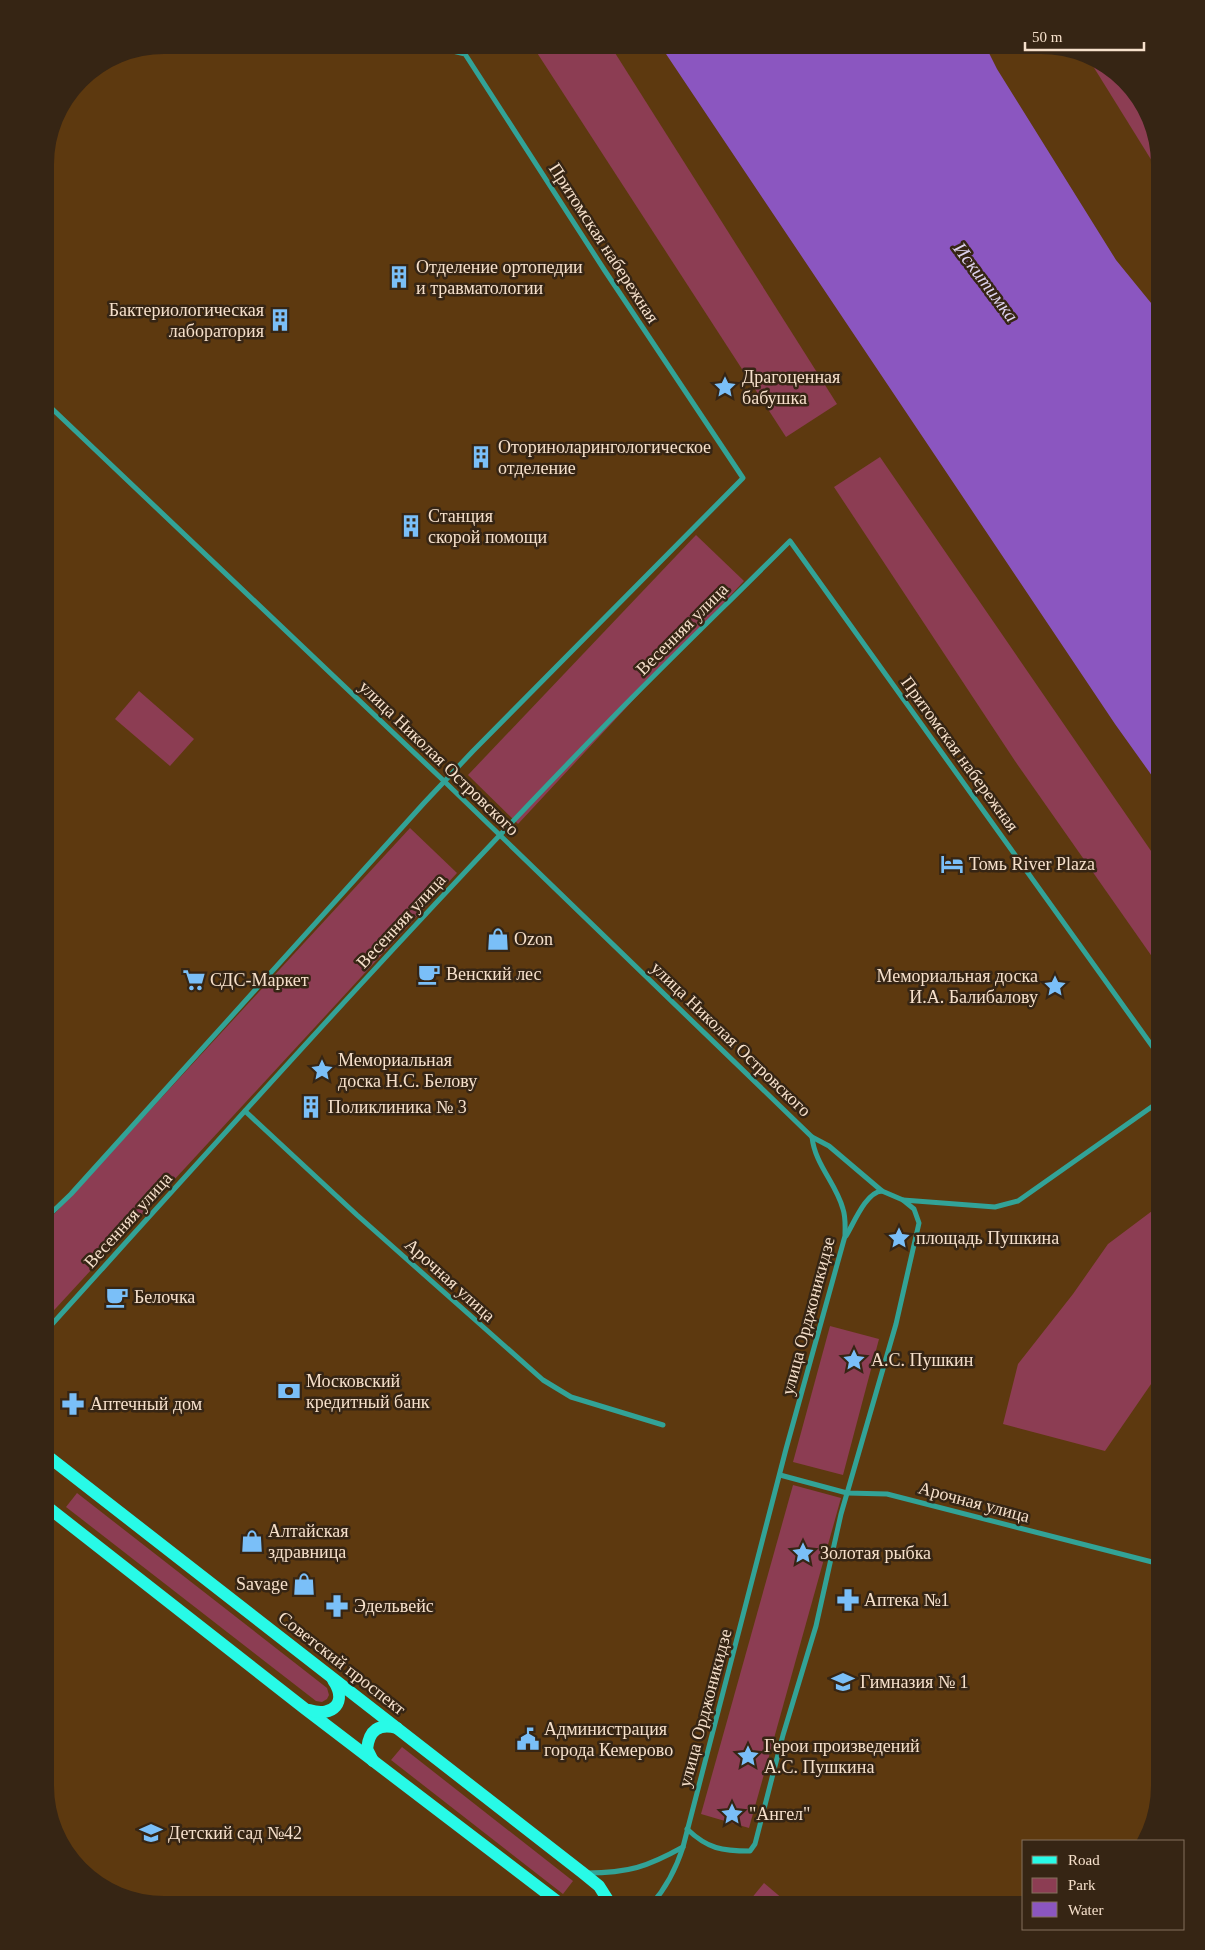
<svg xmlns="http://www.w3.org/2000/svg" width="1205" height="1950" viewBox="0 0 1205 1950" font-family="'Times New Roman',serif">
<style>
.green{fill:#8c3d53}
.water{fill:#8b56c0}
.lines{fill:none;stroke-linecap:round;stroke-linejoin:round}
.street{stroke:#32a397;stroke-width:5}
.primary{stroke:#28fae7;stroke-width:12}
.labels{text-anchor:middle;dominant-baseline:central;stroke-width:5;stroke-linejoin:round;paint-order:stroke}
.street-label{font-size:18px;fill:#f6e0cb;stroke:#362514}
.poi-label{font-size:18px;fill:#f6e0cb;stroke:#362514;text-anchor:start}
.water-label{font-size:19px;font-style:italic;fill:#ddd2ed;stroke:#362514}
</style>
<rect width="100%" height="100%" fill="#5d390f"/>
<g class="green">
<polygon points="532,45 610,45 837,404 786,437"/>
<polygon points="1088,58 1107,65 1148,111 1160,163 1160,174"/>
<polygon points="880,457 1160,864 1160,968 1015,761 834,487"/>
<polygon points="696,535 744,581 518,824 468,775"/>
<polygon points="139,691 194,739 170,766 115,719"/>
<polygon points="410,828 457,873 45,1320 45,1224"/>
<polygon points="1152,1211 1160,1222 1160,1371 1105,1451 1003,1424 1018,1364 1073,1294 1108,1244"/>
<polygon points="830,1326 879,1339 843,1475 793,1462"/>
<polygon points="793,1485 841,1498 749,1828 701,1814"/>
<polygon points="77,1493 327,1688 329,1695 327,1699 322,1702 316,1701 66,1507"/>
<polygon points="402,1747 573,1881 563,1894 391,1760"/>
<polygon points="764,1883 790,1905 746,1905"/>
</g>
<polygon class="water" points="660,45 985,45 997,69 1116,260 1160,314 1160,787 1115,724"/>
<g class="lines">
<g class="street">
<path d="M45,402L445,782L812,1137L829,1146L882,1191L903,1200L914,1209L919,1223L896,1324L841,1514L816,1626L783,1735L755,1844L750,1851C722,1851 708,1849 687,1829"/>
<polyline points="245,1111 357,1215 543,1380 571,1397 663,1425"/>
<polyline points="903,1200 995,1207 1018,1201 1160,1101"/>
<polyline points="45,1219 71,1194 424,803 473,751 743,478 605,271 465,54 428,45"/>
<path d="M846,1236C854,1223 866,1192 882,1191"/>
<path d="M45,1332C233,1124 420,915 616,714C673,656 732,599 790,541L1160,1057"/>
<polyline points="780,1475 847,1493 887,1494 1160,1564"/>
<path d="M587,1873C628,1873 647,1867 683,1847"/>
<path d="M651,1905C667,1887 676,1869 683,1847L786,1449L845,1236C845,1227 846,1218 843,1209C836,1183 815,1165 812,1137"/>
</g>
<g class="primary">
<polyline points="45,1454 583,1873 599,1886 611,1905"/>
<polyline points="45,1505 304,1708 562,1905"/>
<path d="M309,1710C333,1718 348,1702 333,1680"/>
<path d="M373,1761L367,1749C369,1730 379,1723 397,1728"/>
</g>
</g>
<defs>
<symbol id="building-bare" viewBox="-9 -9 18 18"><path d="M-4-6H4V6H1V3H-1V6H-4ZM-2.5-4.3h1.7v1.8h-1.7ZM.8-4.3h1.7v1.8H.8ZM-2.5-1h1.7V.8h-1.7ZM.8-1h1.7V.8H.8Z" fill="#7abff8" stroke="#362514" stroke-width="2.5" paint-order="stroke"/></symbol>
<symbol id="sight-bare" viewBox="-9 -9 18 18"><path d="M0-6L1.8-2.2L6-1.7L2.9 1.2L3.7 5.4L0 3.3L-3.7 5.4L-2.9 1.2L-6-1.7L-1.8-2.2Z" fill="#7abff8" stroke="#362514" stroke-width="2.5" paint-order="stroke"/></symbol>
<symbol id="hotel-bare" viewBox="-9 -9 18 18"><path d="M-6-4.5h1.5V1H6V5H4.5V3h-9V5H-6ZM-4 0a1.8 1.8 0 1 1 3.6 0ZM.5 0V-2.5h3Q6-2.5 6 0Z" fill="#7abff8" stroke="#362514" stroke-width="2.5" paint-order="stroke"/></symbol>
<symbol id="shop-bare" viewBox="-9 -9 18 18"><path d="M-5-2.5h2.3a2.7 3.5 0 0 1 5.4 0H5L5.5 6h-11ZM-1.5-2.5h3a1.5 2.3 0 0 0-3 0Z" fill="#7abff8" stroke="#362514" stroke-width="2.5" paint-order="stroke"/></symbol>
<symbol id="cafe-bare" viewBox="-9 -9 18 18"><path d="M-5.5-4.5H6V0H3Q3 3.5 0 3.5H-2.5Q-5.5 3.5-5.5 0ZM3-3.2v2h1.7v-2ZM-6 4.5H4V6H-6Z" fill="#7abff8" stroke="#362514" stroke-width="2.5" paint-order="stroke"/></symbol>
<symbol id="supermarket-bare" viewBox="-9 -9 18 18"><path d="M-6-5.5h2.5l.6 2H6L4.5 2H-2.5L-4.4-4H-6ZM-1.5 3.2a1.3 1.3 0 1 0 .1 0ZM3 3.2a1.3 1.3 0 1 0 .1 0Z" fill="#7abff8" stroke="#362514" stroke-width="2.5" paint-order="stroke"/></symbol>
<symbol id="bank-bare" viewBox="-9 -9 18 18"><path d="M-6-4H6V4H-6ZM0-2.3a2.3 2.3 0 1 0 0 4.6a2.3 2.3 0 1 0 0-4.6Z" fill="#7abff8" stroke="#362514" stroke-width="2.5" paint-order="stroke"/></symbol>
<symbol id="pharmacy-bare" viewBox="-9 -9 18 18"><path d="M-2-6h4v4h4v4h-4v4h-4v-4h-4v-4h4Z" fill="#7abff8" stroke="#362514" stroke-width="2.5" paint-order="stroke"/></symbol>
<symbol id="school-bare" viewBox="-9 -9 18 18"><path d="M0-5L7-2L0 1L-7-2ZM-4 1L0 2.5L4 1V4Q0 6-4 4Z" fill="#7abff8" stroke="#362514" stroke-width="2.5" paint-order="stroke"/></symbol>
<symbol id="civic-bare" viewBox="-9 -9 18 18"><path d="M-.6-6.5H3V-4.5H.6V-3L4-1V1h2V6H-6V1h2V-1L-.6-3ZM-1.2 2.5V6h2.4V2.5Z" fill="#7abff8" stroke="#362514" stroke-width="2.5" paint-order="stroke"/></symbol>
</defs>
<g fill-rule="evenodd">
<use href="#building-bare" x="383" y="261" width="32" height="32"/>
<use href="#building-bare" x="264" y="304" width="32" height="32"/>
<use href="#sight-bare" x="709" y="371" width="32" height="32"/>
<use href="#building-bare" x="465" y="441" width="32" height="32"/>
<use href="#building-bare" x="395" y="510" width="32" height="32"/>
<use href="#hotel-bare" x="936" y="848" width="32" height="32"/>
<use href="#shop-bare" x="482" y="923" width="32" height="32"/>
<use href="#cafe-bare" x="413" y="958" width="32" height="32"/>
<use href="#supermarket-bare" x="178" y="964" width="32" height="32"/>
<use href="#sight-bare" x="1039" y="970" width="32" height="32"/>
<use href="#sight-bare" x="306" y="1054" width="32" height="32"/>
<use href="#building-bare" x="295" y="1091" width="32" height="32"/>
<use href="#sight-bare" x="883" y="1222" width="32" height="32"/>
<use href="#cafe-bare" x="101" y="1281" width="32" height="32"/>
<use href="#sight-bare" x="838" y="1344" width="32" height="32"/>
<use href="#bank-bare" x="273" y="1375" width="32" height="32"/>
<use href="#pharmacy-bare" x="57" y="1388" width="32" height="32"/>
<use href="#shop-bare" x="236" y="1525" width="32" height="32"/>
<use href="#sight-bare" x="787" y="1537" width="32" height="32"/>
<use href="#shop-bare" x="288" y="1568" width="32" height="32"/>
<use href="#pharmacy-bare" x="832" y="1584" width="32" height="32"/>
<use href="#pharmacy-bare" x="321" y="1590" width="32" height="32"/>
<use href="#school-bare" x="827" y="1666" width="32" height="32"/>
<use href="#civic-bare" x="512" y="1723" width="32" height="32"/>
<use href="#sight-bare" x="732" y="1740" width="32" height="32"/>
<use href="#sight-bare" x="716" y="1798" width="32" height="32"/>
<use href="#school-bare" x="135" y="1817" width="32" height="32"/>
</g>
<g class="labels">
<g class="street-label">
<text transform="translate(604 243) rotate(57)">Притомская набережная</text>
<text transform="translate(682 629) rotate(-45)">Весенняя улица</text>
<text transform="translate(960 754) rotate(54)">Притомская набережная</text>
<text transform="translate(439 758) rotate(44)">улица Николая Островского</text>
<text transform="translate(401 921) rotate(-47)">Весенняя улица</text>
<text transform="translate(731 1039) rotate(44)">улица Николая Островского</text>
<text transform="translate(128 1220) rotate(-48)">Весенняя улица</text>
<text transform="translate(450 1280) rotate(42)">Арочная улица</text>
<text transform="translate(808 1316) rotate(-75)">улица Орджоникидзе</text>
<text transform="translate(974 1502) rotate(15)">Арочная улица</text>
<text transform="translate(342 1663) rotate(38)">Советский проспект</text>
<text transform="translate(705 1708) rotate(-75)">улица Орджоникидзе</text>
</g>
<g class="poi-label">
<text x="416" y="267">Отделение ортопедии<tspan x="416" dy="21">и травматологии</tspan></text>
<text x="264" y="310" text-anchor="end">Бактериологическая<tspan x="264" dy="21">лаборатория</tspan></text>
<text x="742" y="377">Драгоценная<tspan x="742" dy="21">бабушка</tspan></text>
<text x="498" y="447">Оториноларингологическое<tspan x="498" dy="21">отделение</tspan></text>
<text x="428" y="516">Станция<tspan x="428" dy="21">скорой помощи</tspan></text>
<text x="969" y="864">Томь River Plaza</text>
<text x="514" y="939">Ozon</text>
<text x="446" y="974">Венский лес</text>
<text x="1038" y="976" text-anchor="end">Мемориальная доска<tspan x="1038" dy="21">И.А. Балибалову</tspan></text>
<text x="210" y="980">СДС-Маркет</text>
<text x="338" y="1060">Мемориальная<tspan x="338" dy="21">доска Н.С. Белову</tspan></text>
<text x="328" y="1107">Поликлиника № 3</text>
<text x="916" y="1238">площадь Пушкина</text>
<text x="134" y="1297">Белочка</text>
<text x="871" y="1360">А.С. Пушкин</text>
<text x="306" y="1381">Московский<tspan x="306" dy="21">кредитный банк</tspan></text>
<text x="90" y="1404">Аптечный дом</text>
<text x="268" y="1531">Алтайская<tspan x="268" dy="21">здравница</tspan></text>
<text x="820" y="1553">Золотая рыбка</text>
<text x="288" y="1584" text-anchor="end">Savage</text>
<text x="864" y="1600">Аптека №1</text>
<text x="354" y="1606">Эдельвейс</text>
<text x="860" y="1682">Гимназия № 1</text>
<text x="544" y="1729">Администрация<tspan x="544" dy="21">города Кемерово</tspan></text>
<text x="764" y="1746">Герои произведений<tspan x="764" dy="21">А.С. Пушкина</tspan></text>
<text x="749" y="1814">"Ангел"</text>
<text x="168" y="1833">Детский сад №42</text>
</g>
<g class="water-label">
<text transform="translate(986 282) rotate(53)">Искитимка</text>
</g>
</g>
<path d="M0 0H1205V1950H0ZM164 54H1041A110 110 0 0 1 1151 164V1786A110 110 0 0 1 1041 1896H164A110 110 0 0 1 54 1786V164A110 110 0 0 1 164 54Z" fill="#362514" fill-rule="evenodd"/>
<rect x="1022" y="1840" width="162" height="90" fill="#362514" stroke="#83705d"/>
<rect x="1032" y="1856" width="25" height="8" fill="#28fae7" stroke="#83705d"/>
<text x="1068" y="1865" font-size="15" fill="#f6e0cb">Road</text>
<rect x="1032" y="1878" width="25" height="15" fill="#8c3d53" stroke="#83705d"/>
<text x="1068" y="1890" font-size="15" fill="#f6e0cb">Park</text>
<rect x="1032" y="1902" width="25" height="15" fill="#8b56c0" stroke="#83705d"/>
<text x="1068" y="1915" font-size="15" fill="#f6e0cb">Water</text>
<path d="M1025 42v8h119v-8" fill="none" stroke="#f6e0cb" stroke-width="2.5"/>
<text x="1032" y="42" font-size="15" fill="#f6e0cb" stroke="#362514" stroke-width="4" paint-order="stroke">50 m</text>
</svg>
